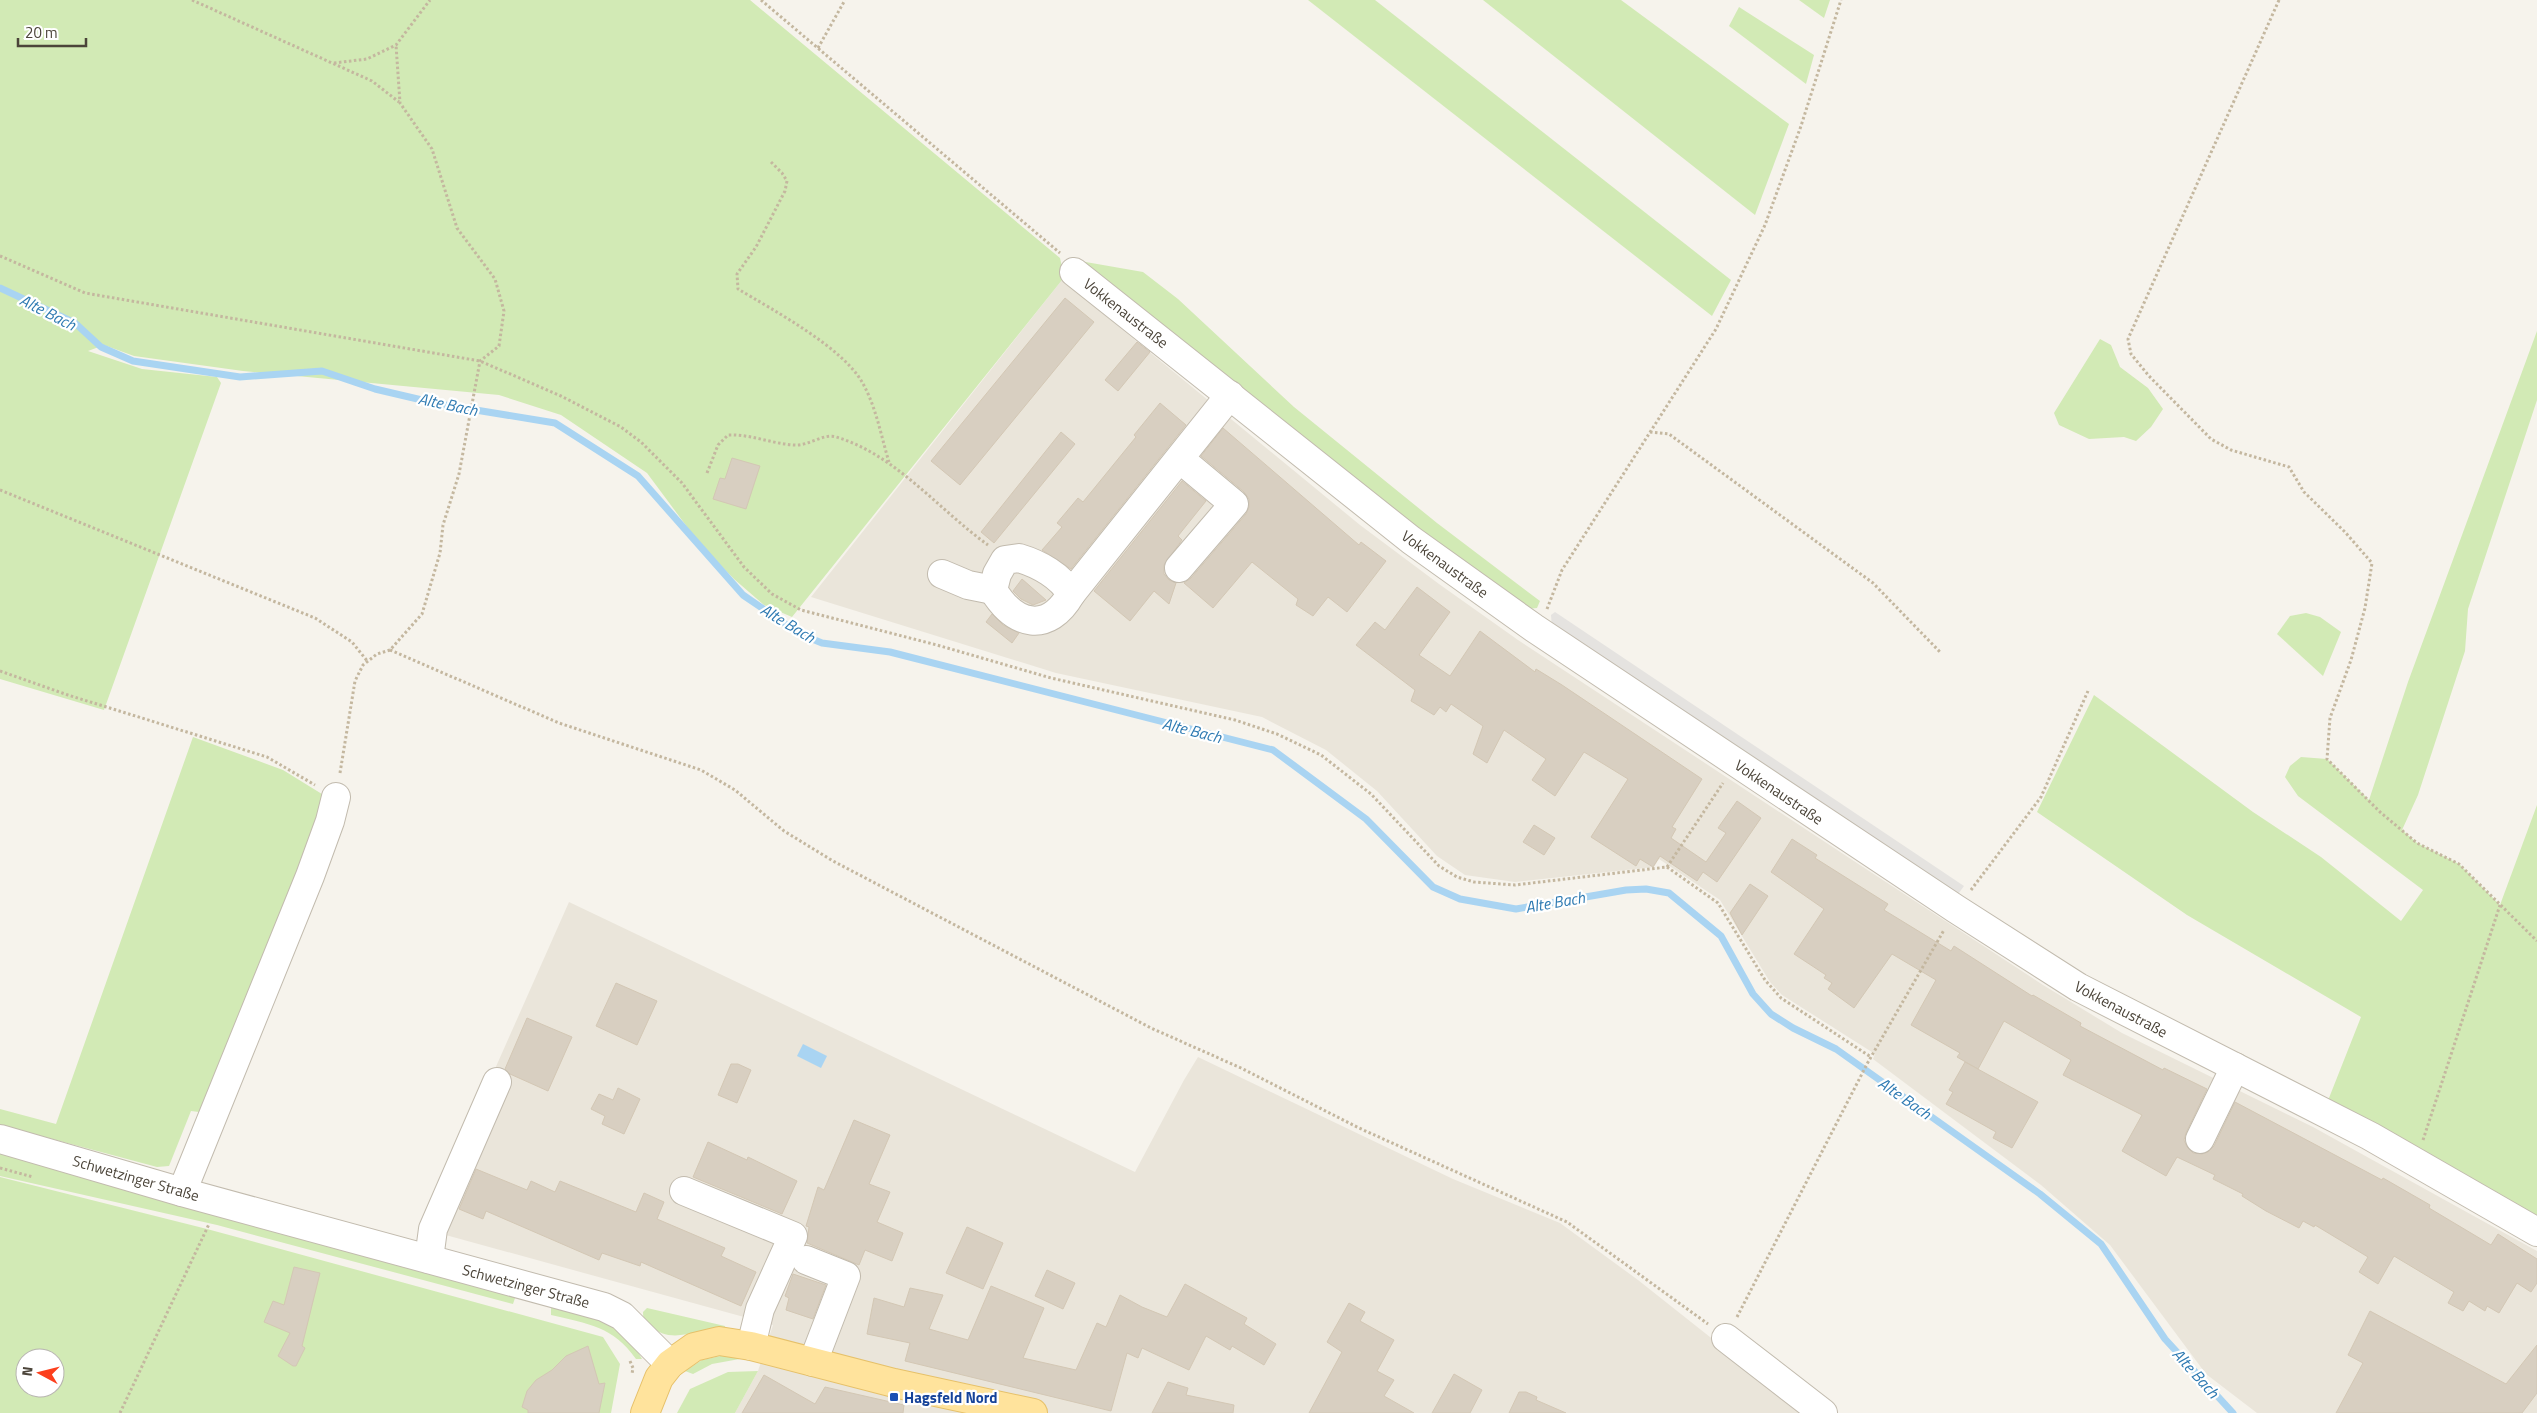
<svg xmlns="http://www.w3.org/2000/svg" width="2537" height="1413" viewBox="0 0 2537 1413" font-family="'Titillium Web',sans-serif">
<style>
.residential{fill:#eae5da}
.green{fill:#d2eab5;fill-rule:evenodd}
.parking{fill:#e5e3e0}
.water{fill:#a9d4f2}
.lines{fill:none;stroke-linecap:round;stroke-linejoin:round}
.stream{stroke:#a9d4f2;stroke-width:7}
.building{fill:#d8cfc1;stroke:#d3c7b4}
.minor-casing{stroke:#c2bbae;stroke-width:30}
.major-casing{stroke:#e6c16a;stroke-width:30}
.path{stroke:#c4b79f;stroke-width:3;stroke-dasharray:2.5 2.5;stroke-linecap:butt}
.minor{stroke:#fff;stroke-width:28}
.major{stroke:#ffe39c;stroke-width:28}
.transit-dot{fill:#1a4fb4;stroke:#fff;stroke-width:2}
.labels{text-anchor:middle;dominant-baseline:central;stroke-width:4.5;stroke-linejoin:round;paint-order:stroke}
.street-label{font-size:15px;fill:#4b4439;stroke:#fff}
.transit-label{font-size:15px;font-weight:bold;fill:#164399;stroke:#fff;text-anchor:start}
.water-label{font-size:16px;font-style:italic;fill:#2e7ab2;stroke:#fff}
</style>
<rect width="100%" height="100%" fill="#f6f3ec"/>
<g class="residential">
<polygon points="1062,280 1360,525 1439,584 1518,640 1863,867 2043,985 2122,1033 2313,1127 2537,1251 2537,1413 2257,1413 2206,1374 2110,1245 2041,1185 1873,1059 1875,1054 1782,995 1770,982 1720,900 1659,859 1654,867 1515,882 1465,875 1437,856 1377,791 1326,750 1262,717 1056,673 811,597"/>
<polygon points="569,902 1135,1172 1184,1080 1198,1057 1453,1179 1560,1223 1638,1280 1806,1413 735,1413 758,1371 773,1325 424,1229"/>
</g>
<g class="green">
<polygon points="0,0 750,0 1060,258 1063,272 1062,280 792,617 764,605 734,579 699,543 647,473 561,415 499,395 243,371 134,356 104,345 88,351 142,369 217,377 221,383 104,710 0,679"/>
<polygon points="1308,0 1375,0 1731,280 1712,316"/>
<polygon points="1483,0 1621,0 1789,124 1755,215"/>
<polygon points="1799,0 1830,0 1824,18"/>
<polygon points="1739,7 1814,55 1806,84 1729,26"/>
<polygon points="1080,261 1143,272 1178,299 1294,407 1437,523 1540,601 1537,608 1527,609 1392,509"/>
<polygon points="2537,331 2537,400 2468,609 2465,651 2418,795 2402,830 2417,843 2459,864 2500,905 2537,805 2537,1220 2327,1103 2361,1017 2187,915 2037,812 2094,695 2253,812 2321,857 2401,921 2423,890 2298,796 2285,777 2290,766 2301,757 2327,759 2369,800 2408,682"/>
<polygon points="2100,339 2111,345 2120,367 2148,388 2163,409 2151,427 2136,441 2124,437 2089,439 2059,425 2054,413"/>
<polygon points="2306,613 2320,617 2341,632 2323,676 2277,634 2290,616"/>
<polygon points="193,737 283,770 330,799 207,1113 191,1111 169,1166 157,1167 0,1125 0,1109 56,1124"/>
<polygon points="0,1152 410,1269 516,1295 513,1304 217,1225 0,1176"/>
<path d="M0,1177L207,1229L603,1337L620,1364L611,1413H0ZM25,1358H55V1388H25Z"/>
<path d="M551,1305C589,1316 622,1320 642,1359H636C613,1326 588,1324 551,1315Z"/>
<path d="M647,1308L725,1326V1329C699,1327 671,1347 650,1325C645,1321 643,1319 643,1312Z"/>
<polygon points="725,1355 745,1358 712,1364 693,1374 685,1371 702,1360"/>
<polygon points="758,1371 735,1413 677,1413 690,1389 728,1372"/>
</g>
<polygon class="parking" points="1555,612 1964,886 1956,897 1552,628 1551,615"/>
<polygon class="water" points="803,1044 827,1056 821,1068 797,1056"/>
<g class="lines">
<polyline class="stream" points="0,288 75,323 101,347 133,361 240,377 322,371 375,389 439,404 555,423 638,476 743,595 800,634 822,643 890,652 1273,750 1366,819 1433,887 1460,899 1516,909 1626,890 1646,889 1669,893 1721,936 1753,994 1771,1014 1793,1028 1836,1049 2040,1194 2101,1244 2165,1339 2233,1413"/>
</g>
<g class="building">
<polygon points="1065,298 1094,322 960,485 931,461"/>
<polygon points="1137,342 1150,352 1118,391 1105,380"/>
<polygon points="1160,403 1186,425 1071,569 1042,550 1062,527 1057,523 1078,498 1083,502 1136,437 1134,435"/>
<polygon points="1223,428 1359,545 1361,542 1386,561 1347,612 1328,597 1313,616 1296,605 1298,599 1252,562 1213,608 1184,583 1191,578 1246,514 1249,507 1249,499 1244,492 1201,456"/>
<polygon points="1061,432 1075,444 994,543 981,532"/>
<polygon points="732,458 760,466 746,509 713,499 720,478 725,479"/>
<polygon points="1182,481 1206,501 1178,536 1182,540 1164,565 1164,574 1169,580 1176,583 1169,604 1154,591 1130,621 1094,591"/>
<polygon points="1022,579 1046,600 1033,605 1021,599 1013,591"/>
<polygon points="1417,587 1450,612 1419,655 1450,676 1480,631 1535,672 1536,669 1562,685 1702,779 1672,827 1676,829 1671,838 1706,862 1726,833 1718,828 1737,801 1761,818 1717,882 1703,872 1697,881 1660,856 1653,867 1640,859 1636,866 1591,837 1628,779 1584,752 1555,796 1532,780 1546,759 1504,730 1487,763 1473,754 1483,726 1451,704 1446,712 1440,707 1434,715 1411,701 1415,690 1356,645 1375,622 1385,630"/>
<polygon points="992,614 1003,625 1019,633 1012,643 986,622"/>
<polygon points="1534,825 1555,838 1544,855 1523,842"/>
<polygon points="1792,839 1817,855 1815,858 1888,904 1884,910 1951,951 1954,946 2032,996 2033,995 2081,1023 2080,1026 2163,1070 2164,1068 2207,1089 2186,1133 2184,1140 2187,1147 2193,1153 2202,1154 2208,1152 2214,1146 2235,1102 2382,1180 2383,1178 2430,1205 2429,1208 2491,1245 2498,1234 2537,1259 2537,1283 2531,1292 2517,1283 2499,1313 2487,1306 2485,1311 2469,1301 2463,1311 2448,1303 2454,1292 2394,1256 2378,1284 2359,1272 2368,1257 2315,1225 2314,1227 2303,1221 2299,1228 2266,1211 2242,1196 2243,1194 2213,1179 2215,1175 2177,1157 2166,1176 2122,1151 2142,1115 2063,1075 2071,1060 2004,1021 1978,1069 1957,1057 1960,1053 1911,1025 1936,980 1892,954 1854,1008 1828,989 1832,983 1824,978 1826,975 1794,954 1824,909 1771,872"/>
<polygon points="1750,884 1768,896 1742,935 1730,913"/>
<polygon points="616,983 657,1001 637,1045 596,1026"/>
<polygon points="527,1018 572,1037 548,1091 510,1074 505,1069"/>
<polygon points="1965,1062 2038,1102 2012,1148 1993,1138 1996,1132 1946,1104 1953,1092 1949,1090"/>
<polygon points="731,1064 738,1064 751,1070 737,1103 718,1095"/>
<polygon points="618,1088 640,1099 624,1134 602,1124 605,1116 591,1109 599,1094 613,1100"/>
<polygon points="854,1120 890,1135 869,1184 890,1192 877,1222 903,1233 892,1261 865,1250 859,1265 807,1243 809,1227 806,1226 818,1187 824,1190"/>
<polygon points="708,1142 747,1160 748,1157 797,1181 782,1214 693,1177"/>
<polygon points="476,1169 527,1190 531,1181 555,1192 560,1181 636,1212 644,1193 664,1202 657,1219 725,1248 721,1256 756,1272 741,1306 641,1262 640,1266 602,1253 599,1260 486,1211 483,1219 459,1209"/>
<polygon points="967,1227 1003,1243 983,1289 946,1273"/>
<polygon points="294,1267 320,1273 302,1346 305,1348 296,1366 293,1366 278,1356 290,1333 264,1322 273,1301 284,1305"/>
<polygon points="1047,1270 1075,1283 1063,1309 1035,1296"/>
<polygon points="793,1274 826,1285 813,1319 786,1310 789,1298 785,1296"/>
<polygon points="1185,1284 1247,1318 1244,1324 1276,1344 1264,1365 1232,1346 1230,1350 1206,1336 1189,1370 1142,1348 1138,1358 1127,1353 1111,1411 905,1361 910,1343 867,1334 874,1298 904,1307 910,1288 943,1295 929,1329 968,1340 991,1286 1044,1308 1023,1358 1076,1370 1097,1323 1106,1327 1120,1295 1142,1307 1167,1317"/>
<polygon points="1349,1303 1365,1312 1360,1321 1394,1340 1377,1371 1394,1380 1384,1396 1414,1413 1309,1413 1342,1352 1327,1342"/>
<polygon points="2370,1311 2506,1384 2537,1345 2537,1393 2522,1413 2336,1413 2363,1363 2348,1355"/>
<polygon points="588,1346 599,1384 605,1383 599,1413 528,1413 528,1410 522,1407 527,1391 536,1380 552,1370 566,1356"/>
<polygon points="1454,1374 1482,1390 1470,1413 1432,1413"/>
<polygon points="764,1375 815,1404 825,1387 904,1405 903,1413 742,1413"/>
<polygon points="1168,1382 1188,1388 1186,1395 1234,1405 1233,1413 1152,1413"/>
<polygon points="1519,1392 1526,1392 1537,1397 1536,1400 1566,1413 1509,1413"/>
</g>
<g class="lines">
<defs>
<g id="minor">
<polyline points="1074,272 1411,540 1534,628 1956,909 2078,987 2370,1136 2537,1232"/>
<path d="M1019,558C1039,564 1061,576 1071,594C1048,634 1015,626 993,590L997,574L1005,560Z"/>
<polyline points="1179,568 1234,504 1180,459"/>
<polyline points="942,574 968,585 993,590"/>
<polyline points="1071,594 1230,395"/>
<polyline points="0,1139 182,1192 604,1307 622,1316 670,1364"/>
<polyline points="2200,1139 2235,1067"/>
<polyline points="684,1191 793,1236 760,1309 751,1346"/>
<polyline points="182,1192 310,876 330,821 336,797"/>
<polyline points="429,1259 433,1229 497,1082"/>
<polyline points="806,1260 846,1276 813,1362"/>
<polyline points="1726,1338 1823,1413"/>
</g>
<polyline id="major" points="645,1413 659,1378 670,1364 694,1347 719,1341 751,1346 894,1383 1033,1413"/>
</defs>
<use href="#minor" class="minor-casing"/>
<use href="#major" class="major-casing"/>
<g class="path">
<polyline points="192,0 372,81 399,102"/>
<polyline points="761,0 1060,253"/>
<polyline points="2279,0 2128,339 2131,354 2149,376 2211,439 2231,450 2289,467 2304,492 2345,532 2372,563 2365,608 2351,660 2330,718 2327,759 2380,812 2417,843 2459,864 2537,941"/>
<polyline points="818,48 845,0"/>
<polyline points="334,63 367,59 396,45 430,0"/>
<path d="M771,162L782,173L787,181L785,191L756,247L737,274L738,289C773,310 842,347 862,382C876,406 881,436 889,462"/>
<polyline points="0,256 85,293 480,361 561,396 621,427 641,442 682,483 744,567 772,594 801,610 937,645 1051,678 1235,720 1277,734 1321,755 1371,794 1439,866 1457,877 1474,882 1515,885 1667,867 1718,903 1765,980 1781,998 1871,1057"/>
<polyline points="1650,432 1669,434 1873,583 1940,652"/>
<path d="M707,473L718,445L728,435C751,434 772,444 795,445C809,446 823,433 836,437C895,454 939,510 988,545"/>
<polyline points="0,490 315,618 352,642 368,662"/>
<polyline points="1547,609 1562,570 1716,329 1765,225 1801,126 1841,0"/>
<polyline points="390,650 559,723 701,770 735,790 784,831 833,861 1151,1028 1241,1068 1359,1128 1567,1222 1708,1324"/>
<polyline points="0,671 68,695 267,757 315,785"/>
<polyline points="340,773 355,681 363,665 377,654 390,650 422,614 440,553 443,525 459,474 480,361 499,346 504,311 495,279 457,228 432,149 400,103 396,45"/>
<polyline points="1667,867 1723,783"/>
<polyline points="1971,890 2041,797 2088,691"/>
<polyline points="2423,1140 2500,905"/>
<polyline points="0,1168 33,1177"/>
<polyline points="1737,1317 1867,1064 1944,930"/>
<polyline points="630,1361 633,1368 632,1374"/>
<polyline points="120,1413 209,1224"/>
</g>
<use href="#minor" class="minor"/>
<use href="#major" class="major"/>
</g>
<rect class="transit-dot" x="889" y="1392" width="10" height="10" rx="2.5"/>
<g class="labels">
<g class="street-label">
<text transform="translate(1126 313) rotate(38)">Vokkenaustraße</text>
<text transform="translate(1445 564) rotate(36)">Vokkenaustraße</text>
<text transform="translate(1779 792) rotate(34)">Vokkenaustraße</text>
<text transform="translate(2121 1009) rotate(28)">Vokkenaustraße</text>
<text transform="translate(136 1178) rotate(16)">Schwetzinger Straße</text>
<text transform="translate(526 1286) rotate(15)">Schwetzinger Straße</text>
</g>
<g class="transit-label">
<text x="904" y="1397">Hagsfeld Nord</text>
</g>
<g class="water-label">
<text transform="translate(48 312) rotate(27)">Alte Bach</text>
<text transform="translate(448 404) rotate(12)">Alte Bach</text>
<text transform="translate(788 623) rotate(31)">Alte Bach</text>
<text transform="translate(1192 730) rotate(14)">Alte Bach</text>
<text transform="translate(1555 902) rotate(-10)">Alte Bach</text>
<text transform="translate(1905 1098) rotate(35)">Alte Bach</text>
<text transform="translate(2196 1373) rotate(48)">Alte Bach</text>
</g>
</g>
<g transform="translate(40 1373) rotate(277)"><circle r="24" fill="#ffffff" stroke="#b7b4b0"/>
<path d="M0-4L9 19L0 12L-9 19Z" fill="#fc3f1d"/>
<text y="-8" font-size="14" font-weight="bold" text-anchor="middle" fill="#4b4439">N</text>
</g>
<path d="M18 38v8h68v-8" fill="none" stroke="#4b4439" stroke-width="2.5"/>
<text x="25" y="38" font-size="15" fill="#4b4439" stroke="#ffffff" stroke-width="4" paint-order="stroke">20 m</text>
</svg>
